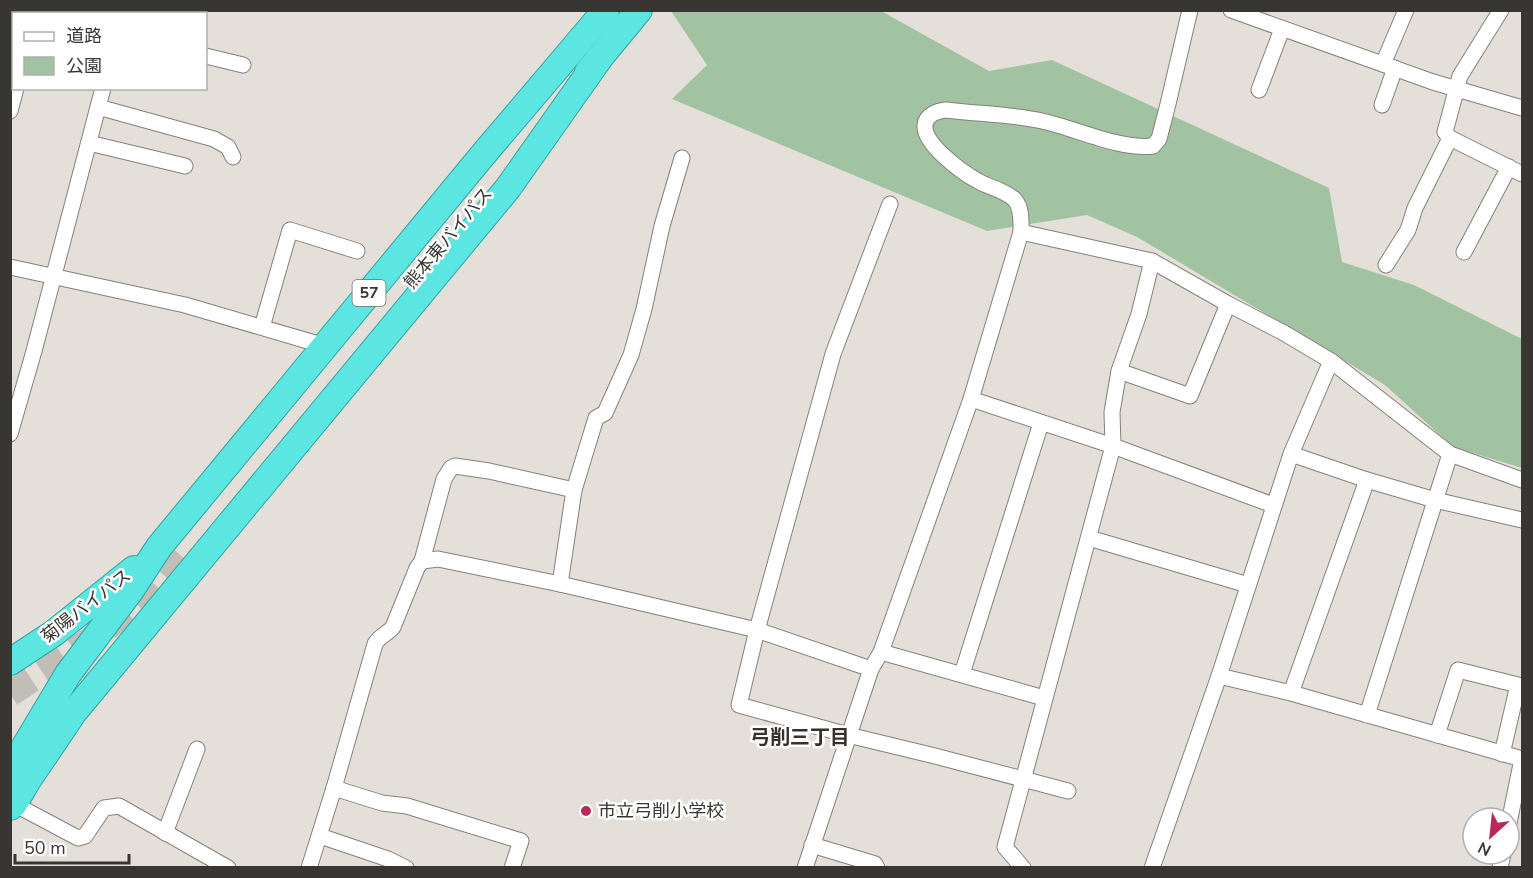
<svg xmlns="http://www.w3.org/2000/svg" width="1533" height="878" viewBox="0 0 1533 878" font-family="'Nunito Sans','Noto Sans JP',sans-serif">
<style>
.green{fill:#a1c3a2}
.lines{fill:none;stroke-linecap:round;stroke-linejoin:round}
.trunk-tunnel{stroke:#c1beb8;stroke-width:26;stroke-dasharray:26 13;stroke-linecap:butt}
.minor-casing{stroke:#85817b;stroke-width:17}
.trunk-casing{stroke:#34a4a0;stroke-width:28}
.minor{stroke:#fff;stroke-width:15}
.trunk{stroke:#5ce6e2;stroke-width:26}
.poi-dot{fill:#b82958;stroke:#fff;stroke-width:2}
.labels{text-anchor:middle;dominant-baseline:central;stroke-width:5;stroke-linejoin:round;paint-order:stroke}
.shield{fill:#fff;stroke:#737270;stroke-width:1.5}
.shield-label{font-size:16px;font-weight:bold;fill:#373633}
.street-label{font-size:18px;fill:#373633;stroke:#fff}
.poi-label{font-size:18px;fill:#373633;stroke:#fff;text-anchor:start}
.neighbourhood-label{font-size:20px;font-weight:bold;fill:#35312c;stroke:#fff}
</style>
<rect width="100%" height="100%" fill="#e4e0d9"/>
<polygon class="green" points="671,11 881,11 989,71 1052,60 1329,188 1342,262 1414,285 1522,339 1522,468 1453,447 1385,385 1137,237 1087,215 987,231 672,99 707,65"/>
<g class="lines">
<polyline class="trunk-tunnel" points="10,694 102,632 140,600 188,548"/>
<defs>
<g id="minor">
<polyline points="88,10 92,14"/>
<polyline points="1231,10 1433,82 1522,108"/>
<polyline points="1501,10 1460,76 1445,132 1450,138 1522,174"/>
<polyline points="34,14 35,10"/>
<polyline points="206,56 243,65"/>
<polyline points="10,64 14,65"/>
<polyline points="1383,64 1406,10"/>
<polyline points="1259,90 1282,29"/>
<polyline points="1382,105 1395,68"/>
<polyline points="98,107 214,139 228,147 233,157"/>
<polyline points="10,111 16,88"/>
<polyline points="89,143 185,166"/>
<polyline points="890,204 833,354 757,630 739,705 848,735 935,756 1068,791"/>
<path d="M1021,232C1021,222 1022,208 1015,200C1005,190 990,188 978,181C963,173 923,144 925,125C926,115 937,111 946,110C978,114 1010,114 1042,121C1075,128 1120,150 1153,146L1159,139L1168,104L1190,10"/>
<polyline points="1464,252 1509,167"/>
<polyline points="1386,265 1408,230 1415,208 1450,138"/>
<polyline points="10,267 185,305 325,346"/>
<polyline points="262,327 290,230 357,251"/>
<polyline points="1119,371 1190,396 1228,304"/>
<polyline points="971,399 1113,446 1273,505"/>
<polyline points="10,434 34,351 103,88"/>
<polyline points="1291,454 1367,480"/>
<polyline points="1089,538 1248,585"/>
<polyline points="422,561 444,479 451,468 455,466 489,471 574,490"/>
<polyline points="560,584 574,490 596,418 605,413 631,355 644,309 662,226 682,158"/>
<polyline points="881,652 1044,698"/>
<polyline points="962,674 1041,423"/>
<polyline points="1219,676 1291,693 1522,759"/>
<polyline points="1291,693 1367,480 1435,500 1522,520"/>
<polyline points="1367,715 1450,454"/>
<polyline points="1437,735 1458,670 1518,685 1502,754"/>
<polyline points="334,788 382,803 407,806 521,841 512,868"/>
<polyline points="14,804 78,838 85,836 104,808 119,806 228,868"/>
<polyline points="1509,823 1522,759"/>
<polyline points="165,833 197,749"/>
<polyline points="320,836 388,859 406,868"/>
<polyline points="812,845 875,864 877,868"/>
<path d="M309,868L334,788L375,644C380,635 388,634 393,627L417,568L422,561L438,559L560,584L757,630L871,669"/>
<polyline points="805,868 871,669 881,652 971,399 1021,232 1152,261 1228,304 1284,333 1331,361 1450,454 1522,480"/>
<polyline points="1023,868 1005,847 1113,446 1112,412 1119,371 1139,314 1152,261"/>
<polyline points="1152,868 1219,676 1291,454 1331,361"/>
<polyline points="1500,868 1503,854"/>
</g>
<g id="trunk">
<polyline points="588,72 639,10"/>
<polyline points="10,662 54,633 134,569"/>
<polyline points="10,771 68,674 131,590 159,547 482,156 606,10"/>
<polyline points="10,807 14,804 28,780 74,712 508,188 599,59"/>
</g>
</defs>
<use href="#minor" class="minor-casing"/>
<use href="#trunk" class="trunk-casing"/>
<use href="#minor" class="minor"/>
<use href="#trunk" class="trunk"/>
</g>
<circle class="poi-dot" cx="586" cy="811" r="6"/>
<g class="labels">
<rect class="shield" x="352.5" y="280" width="33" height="26" rx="4.5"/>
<g class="shield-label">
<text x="369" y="293">57</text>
</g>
<g class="street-label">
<text transform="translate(448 238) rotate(-50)">熊本東バイパス</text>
<text transform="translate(86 606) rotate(-38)">菊陽バイパス</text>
</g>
<g class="poi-label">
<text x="598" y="811">市立弓削小学校</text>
</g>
<g class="neighbourhood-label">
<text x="800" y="737">弓削三丁目</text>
</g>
</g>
<rect width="1533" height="878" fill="none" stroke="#373633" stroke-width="24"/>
<rect x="12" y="12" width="195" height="78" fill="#ffffff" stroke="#afafad" stroke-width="1.5"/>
<rect x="24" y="32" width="30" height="9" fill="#ffffff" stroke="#afafad" stroke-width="1.5"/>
<text x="66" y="42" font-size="18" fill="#373633">道路</text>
<rect x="24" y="57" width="30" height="18" fill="#a1c3a2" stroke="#afafad" stroke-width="1.5"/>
<text x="66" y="72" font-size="18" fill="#373633">公園</text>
<g transform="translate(1491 836) rotate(207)"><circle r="28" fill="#ffffff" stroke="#afafad" stroke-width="1.5"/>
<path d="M0-4.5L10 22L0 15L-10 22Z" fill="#b82958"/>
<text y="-9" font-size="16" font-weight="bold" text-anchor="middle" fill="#373633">N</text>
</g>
<path d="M15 854v9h114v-9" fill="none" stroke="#373633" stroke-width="3"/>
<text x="24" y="854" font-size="18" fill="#373633" stroke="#ffffff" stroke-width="4.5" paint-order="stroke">50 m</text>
</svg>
